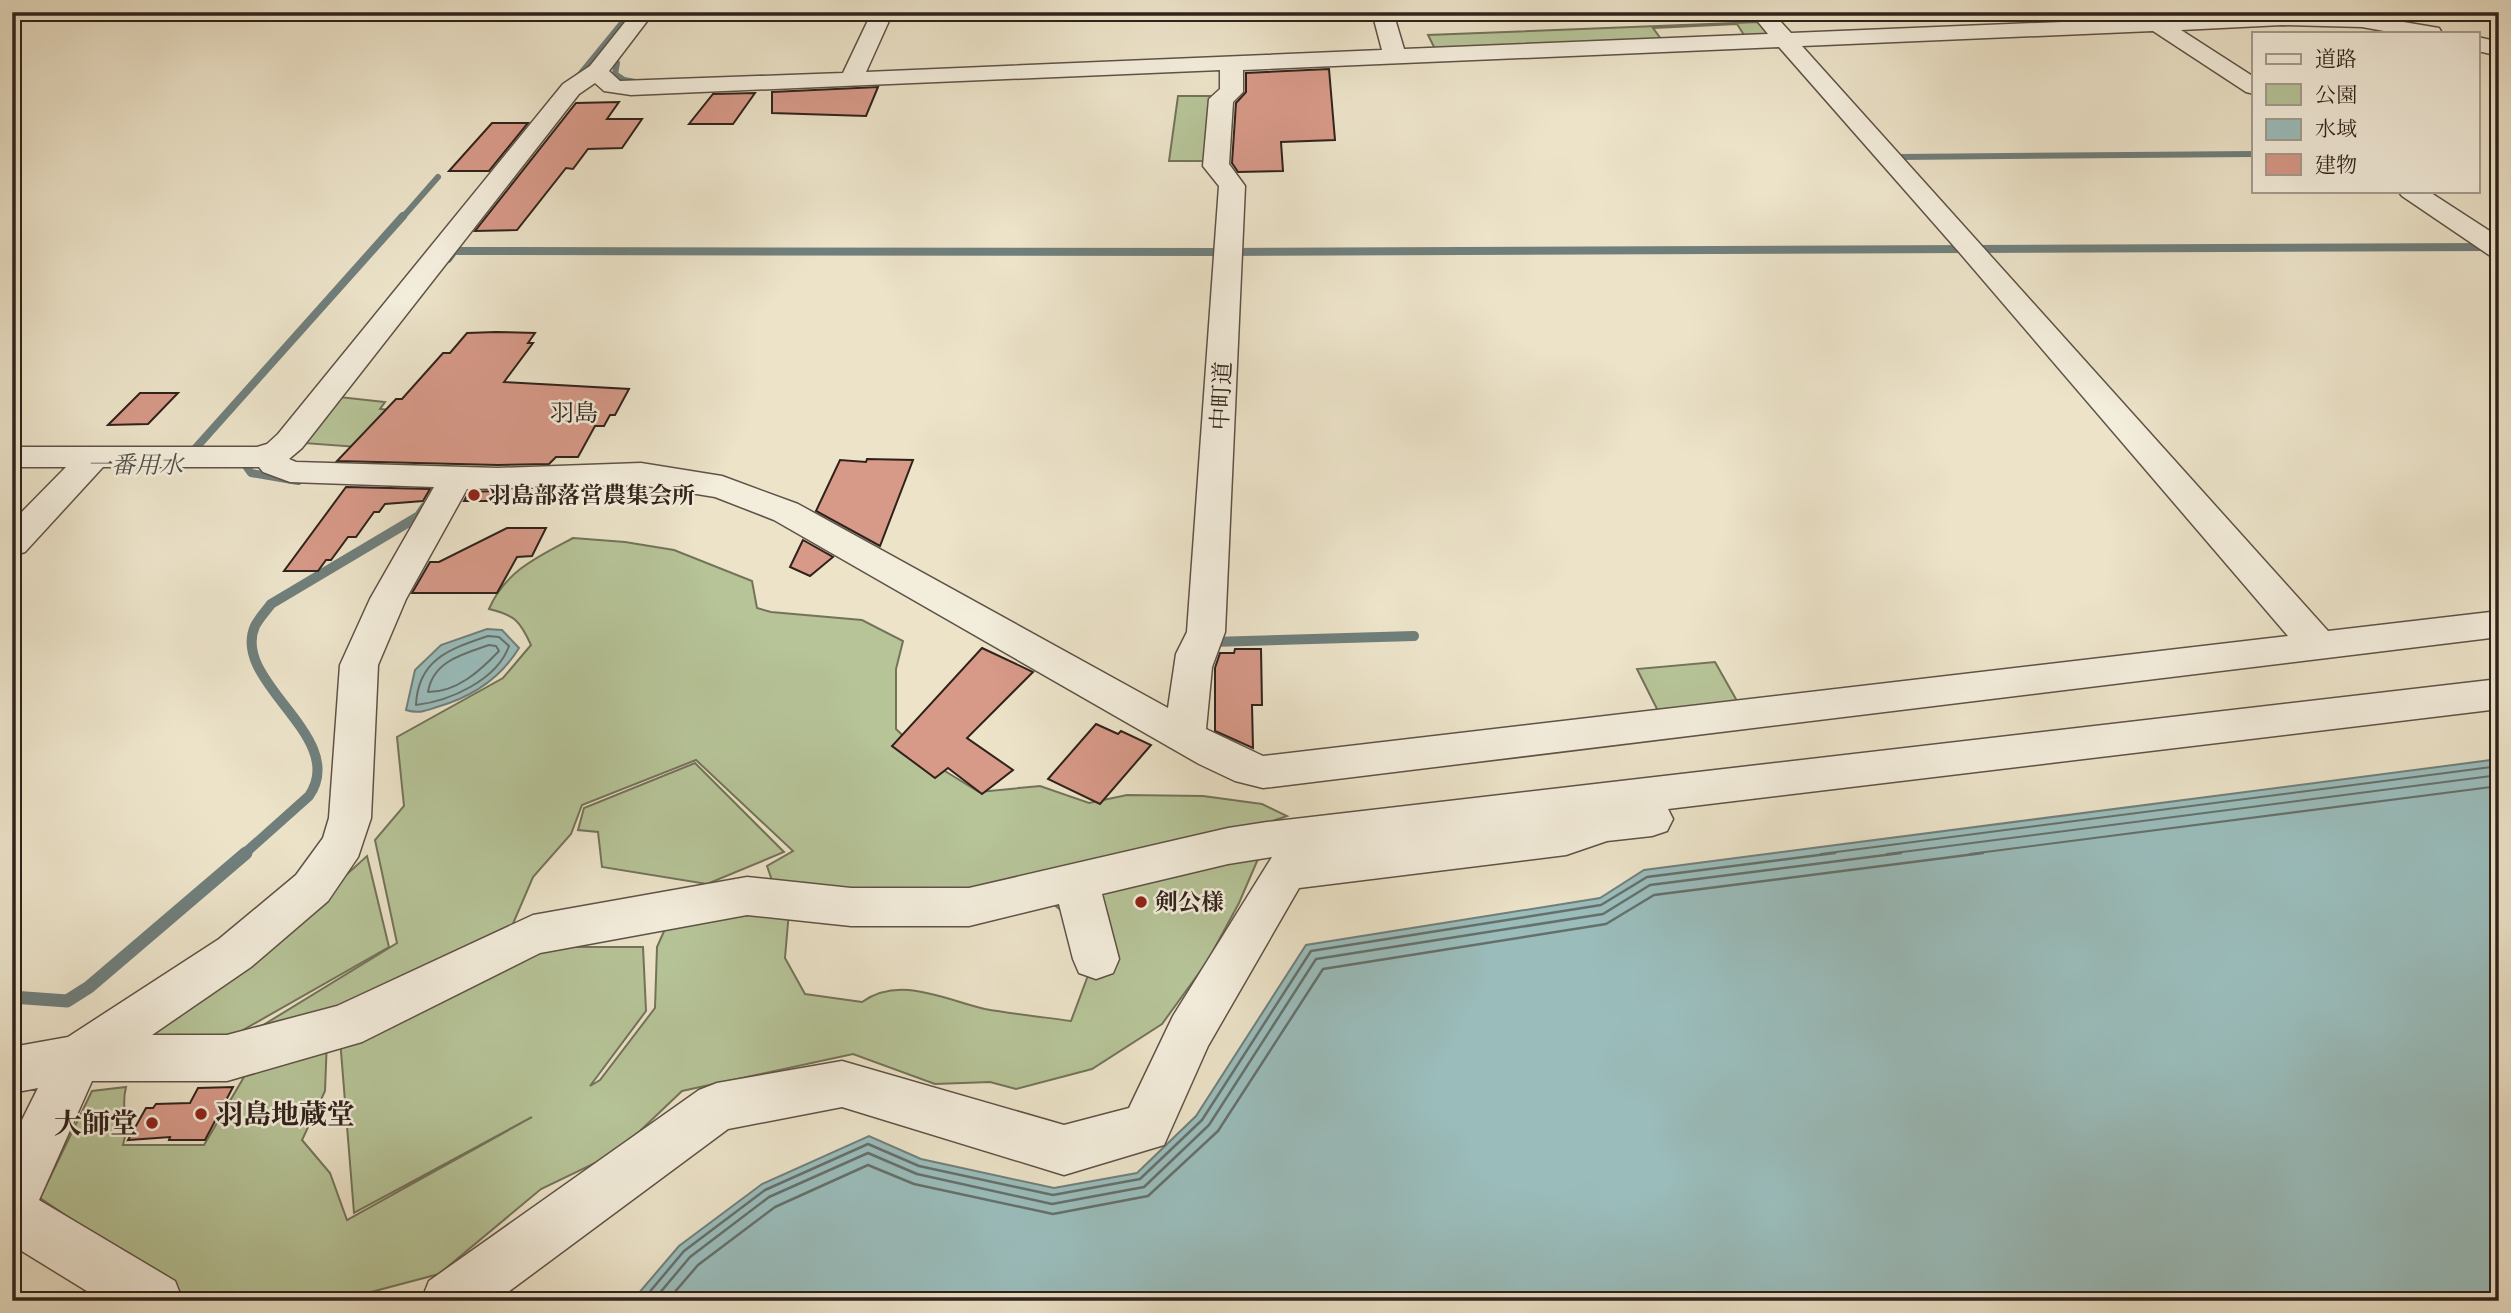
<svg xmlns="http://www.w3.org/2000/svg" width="2511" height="1313" viewBox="0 0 2511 1313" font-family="'EB Garamond','Noto Serif JP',serif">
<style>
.green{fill:#b6c498;stroke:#73735a;stroke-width:2;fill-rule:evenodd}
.water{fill:#9abdbc;stroke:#707f7c;stroke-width:2}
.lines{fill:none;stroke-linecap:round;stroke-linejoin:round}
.shore-far1{stroke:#65706c;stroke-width:2}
.shore{stroke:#65706c;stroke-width:2.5}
.stream-far3{stroke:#707f7c;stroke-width:6}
.stream-far2{stroke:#707f7c;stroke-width:8}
.stream-far1{stroke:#707f7c;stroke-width:10}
.stream{stroke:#707f7c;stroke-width:13}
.building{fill:#d79988;stroke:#30221b;stroke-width:2}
.minor-casing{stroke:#5f5246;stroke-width:3}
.minor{fill:#f3eddc;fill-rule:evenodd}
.poi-dot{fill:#8f2418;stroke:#f3eddc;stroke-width:2.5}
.labels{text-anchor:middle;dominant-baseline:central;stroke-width:5;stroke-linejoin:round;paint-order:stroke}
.street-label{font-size:23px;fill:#30221b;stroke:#f3eddc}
.poi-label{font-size:23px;font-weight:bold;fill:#30221b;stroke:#f3eddc;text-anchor:start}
.neighbourhood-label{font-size:24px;fill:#30221b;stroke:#f3eddc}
.water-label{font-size:24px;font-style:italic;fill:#50504b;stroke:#f3eddc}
.near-poi-label{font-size:28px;font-weight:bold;fill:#30221b;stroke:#f3eddc;text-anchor:start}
</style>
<rect width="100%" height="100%" fill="#ece3c9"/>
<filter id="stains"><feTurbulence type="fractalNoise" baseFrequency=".00286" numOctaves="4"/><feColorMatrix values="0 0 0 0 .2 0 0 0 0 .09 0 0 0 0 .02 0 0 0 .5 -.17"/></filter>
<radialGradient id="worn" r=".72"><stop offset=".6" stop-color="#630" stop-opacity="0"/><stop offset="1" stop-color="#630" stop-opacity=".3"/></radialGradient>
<g class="green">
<path d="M1759,22L1770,36L1435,49L1428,35ZM1737,24L1744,35L1661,39L1653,28Z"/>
<polygon points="1178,96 1216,96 1210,161 1169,161"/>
<polygon points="339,397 385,402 380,409 391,410 358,447 303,443"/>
<path d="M573,538L625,542L674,550L752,581L757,608L771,612L862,620L903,641L896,669V729L932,763L979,792L1040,786L1089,803L1127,795L1203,796L1262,804L1287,816L1226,837L1011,887L776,892L767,866L793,851L696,760L582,805L571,834L533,877L512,926L341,1018L260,1027L397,943L375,840L404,806L397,737L503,678L531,645C520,621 515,615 489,609C505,571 539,556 573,538Z"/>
<polygon points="1715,662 1741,708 1661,717 1637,669"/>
<polygon points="695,763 784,852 707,884 602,867 598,832 578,830 584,808"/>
<path d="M1261,852L1239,903L1207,962L1162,1024L1092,1069L1016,1089L990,1082L935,1084L853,1054L682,1091L618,1152L541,1189L439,1274L337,1301H193L40,1198L92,1091L126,1087C120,1109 130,1123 123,1145H204L251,1065L327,1039L325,1091L302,1140L330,1173L347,1220L532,1117L354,1213L340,1039L539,947H643L646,1011L590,1086L600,1080L655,1008L657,947L669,920L789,911L785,958L805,994L862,1002C900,975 945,1000 985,1009C1013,1014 1042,1017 1071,1021L1090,970L1075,922L1046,898Z"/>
<polygon points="367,856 389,947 229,1038 141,1044 282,933"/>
</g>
<g class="water">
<path d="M487,629L502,630L519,648C500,679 472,697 437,707C425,711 418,714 406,710L415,670L441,645Z"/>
<polygon points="2499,759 2499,1301 632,1301 679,1246 762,1184 869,1136 921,1159 1054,1188 1137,1173 1196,1116 1306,945 1600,898 1644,870"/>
</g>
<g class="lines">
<g class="shore-far1">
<path d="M488,636L499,637L509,646C497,680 450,701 416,705C418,659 450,649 488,636Z"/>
<path d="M489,645L496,646L499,651C480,671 457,692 428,692C433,661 463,654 489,645Z"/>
<polyline points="1821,854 2499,766"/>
<polyline points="1887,854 2499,775"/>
<polyline points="1970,854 2499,786"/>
</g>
<g class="shore">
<polyline points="642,1301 684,1251 765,1190 868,1144 919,1166 1053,1195 1140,1179 1202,1120 1311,951 1601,905 1647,877 1835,853"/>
<polyline points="653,1301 690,1257 769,1197 868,1153 917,1174 1052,1204 1144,1187 1209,1125 1316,959 1603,914 1650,885 1901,853"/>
<polyline points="667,1301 698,1265 775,1207 868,1165 914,1184 1053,1214 1148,1196 1218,1131 1323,969 1606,924 1654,895 1983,853"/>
</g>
<g class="stream-far3">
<polyline points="2127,12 2141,22"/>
<polyline points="617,63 615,74 624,80 641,83"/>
<polyline points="573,83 631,12"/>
<polyline points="1898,157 2254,154"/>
<polyline points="402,218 438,177"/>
</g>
<g class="stream-far2">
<polyline points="448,259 454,251 1221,252 2489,247"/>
<polyline points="193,451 403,216"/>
<polyline points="246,466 251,473 298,481"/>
</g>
<g class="stream-far1">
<polyline points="1212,642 1414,636"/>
<path d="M244,854L309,796C350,737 230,682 255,626C259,618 266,611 271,604L419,516L425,507"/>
</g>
<polyline class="stream" points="12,997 67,1001 89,987 246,853"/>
</g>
<g class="building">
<polygon points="1329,69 1335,140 1281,142 1283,171 1238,172 1232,163 1236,103 1246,92 1246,73"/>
<polygon points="878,87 866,116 772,113 772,92"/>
<polygon points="755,93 733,124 689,124 713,94"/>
<polygon points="619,102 607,119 642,119 622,148 588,149 573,169 566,168 517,230 475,231 576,103"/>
<polygon points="492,123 528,123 489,171 449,171"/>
<polygon points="496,332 535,333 528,343 533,343 504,382 629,389 615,415 610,415 604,426 595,426 578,457 556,457 549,464 498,465 337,461 396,399 402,399 443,353 450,353 467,333"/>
<polygon points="140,393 178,393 148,424 108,425"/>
<polygon points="867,459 913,460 880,546 816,511 840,460 866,462"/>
<polygon points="346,487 430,489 423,501 385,504 379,512 374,512 356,537 348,537 331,560 326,560 318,571 284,571"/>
<polygon points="495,491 490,501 464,501 469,492"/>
<polygon points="507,528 546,528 532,556 517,557 497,593 412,593 430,562 439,562"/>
<polygon points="803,540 833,557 810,576 790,567"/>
<polygon points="982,648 1033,672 967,738 1013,770 982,794 948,768 935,778 892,746"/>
<polygon points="1235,649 1261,649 1262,705 1252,705 1253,748 1215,731 1215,668 1220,653 1234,653"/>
<polygon points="1096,724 1118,734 1121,731 1151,745 1100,804 1048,779"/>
<polygon points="233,1087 205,1140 169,1140 170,1137 128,1140 146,1108 153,1108 156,1104 190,1103 198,1088"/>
</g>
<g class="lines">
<defs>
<g id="minor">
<path d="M633,12H654L609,71L620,81L843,73L872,12H893L866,72L1382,50L1372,12H1393L1404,49L1768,34L1750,12H1772L1791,33L2282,13L2362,15L2439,28L2442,33H2395L2362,27L2282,25L2181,30L2254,77V94L2246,92L2153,31L1802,46L2328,631L2499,611V637L1263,788L1235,781L1199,764L774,520L715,497L641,485L467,489L406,599L378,665L371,818L358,857L328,901L251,967L152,1035H227L337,1006L533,915L747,877L851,888H969L1228,828L1267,822L2499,679V709L1668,809L1673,819L1667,831L1652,836L1607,841L1566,855L1299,888L1208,1046L1164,1145L1064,1175L842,1107L728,1129L496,1301H421L429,1281L699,1090L717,1083L842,1061L1064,1125L1129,1108L1173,1016L1272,857L1228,864L1102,894L1119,959L1113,973L1096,979L1079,973L1073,959L1059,904L969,926H851L747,915L540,953L362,1042L227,1081H92L39,1200L175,1281L183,1301H103L12,1245V1140L38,1088L12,1093V1047L68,1037L219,939L296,875L323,838L329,818L340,665L370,599L434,487L290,482L263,472L259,467H103L25,552L12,556V522L66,467H12V447H257L267,444L278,434L563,84L590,66ZM1779,47L1959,252L2288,636L1263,756L1206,729L1212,667L1225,632L1245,186L1229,164L1233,102L1243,92V70ZM1220,70V89L1209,99L1203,166L1219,186L1187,632L1176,654L1168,708L798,504L722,476L641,463L498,468L296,462L289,459L302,448L579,94L595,83L604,91L631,95Z"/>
<polygon points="2478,37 2499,42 2499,56 2478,51"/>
<polygon points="2398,191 2428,191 2499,237 2499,257 2489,255 2402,196"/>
</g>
</defs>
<use href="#minor" class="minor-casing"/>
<use href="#minor" class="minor"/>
</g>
<g class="poi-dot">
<circle cx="474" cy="495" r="7"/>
<circle cx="1141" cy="902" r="7"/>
<circle cx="201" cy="1114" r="7"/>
<circle cx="152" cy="1123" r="7"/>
</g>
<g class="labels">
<g class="street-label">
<text transform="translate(1221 396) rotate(-87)">中町道</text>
</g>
<g class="poi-label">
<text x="488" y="495">羽島部落営農集会所</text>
<text x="1155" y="902">剣公様</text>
</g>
<g class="neighbourhood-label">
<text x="574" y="412">羽島</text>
</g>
<g class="water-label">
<text x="135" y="464">一番用水</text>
</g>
<g class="near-poi-label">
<text x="215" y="1114">羽島地蔵堂</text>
<text x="138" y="1123" text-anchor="end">大師堂</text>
</g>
</g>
<rect width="2511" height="1313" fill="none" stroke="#ece3c9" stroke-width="42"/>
<rect x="14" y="14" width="2483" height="1285" fill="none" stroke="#30221b" stroke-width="3.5"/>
<rect x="21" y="21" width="2469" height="1271" fill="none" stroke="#30221b" stroke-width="2"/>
<rect x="2252" y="32" width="228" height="161" fill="#f3eddc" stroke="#a59c8f" stroke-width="2"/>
<rect x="2266" y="54" width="35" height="10" fill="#f3eddc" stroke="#a59c8f" stroke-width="2"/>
<text x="2315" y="66" font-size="21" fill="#30221b">道路</text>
<rect x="2266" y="84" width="35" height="21" fill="#b6c498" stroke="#a59c8f" stroke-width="2"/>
<text x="2315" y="102" font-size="21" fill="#30221b">公園</text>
<rect x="2266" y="119" width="35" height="21" fill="#9abdbc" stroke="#a59c8f" stroke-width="2"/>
<text x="2315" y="136" font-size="21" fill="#30221b">水域</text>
<rect x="2266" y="154" width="35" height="21" fill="#d79988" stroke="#a59c8f" stroke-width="2"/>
<text x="2315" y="172" font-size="21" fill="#30221b">建物</text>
<rect width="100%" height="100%" filter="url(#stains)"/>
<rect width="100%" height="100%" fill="url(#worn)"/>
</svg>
